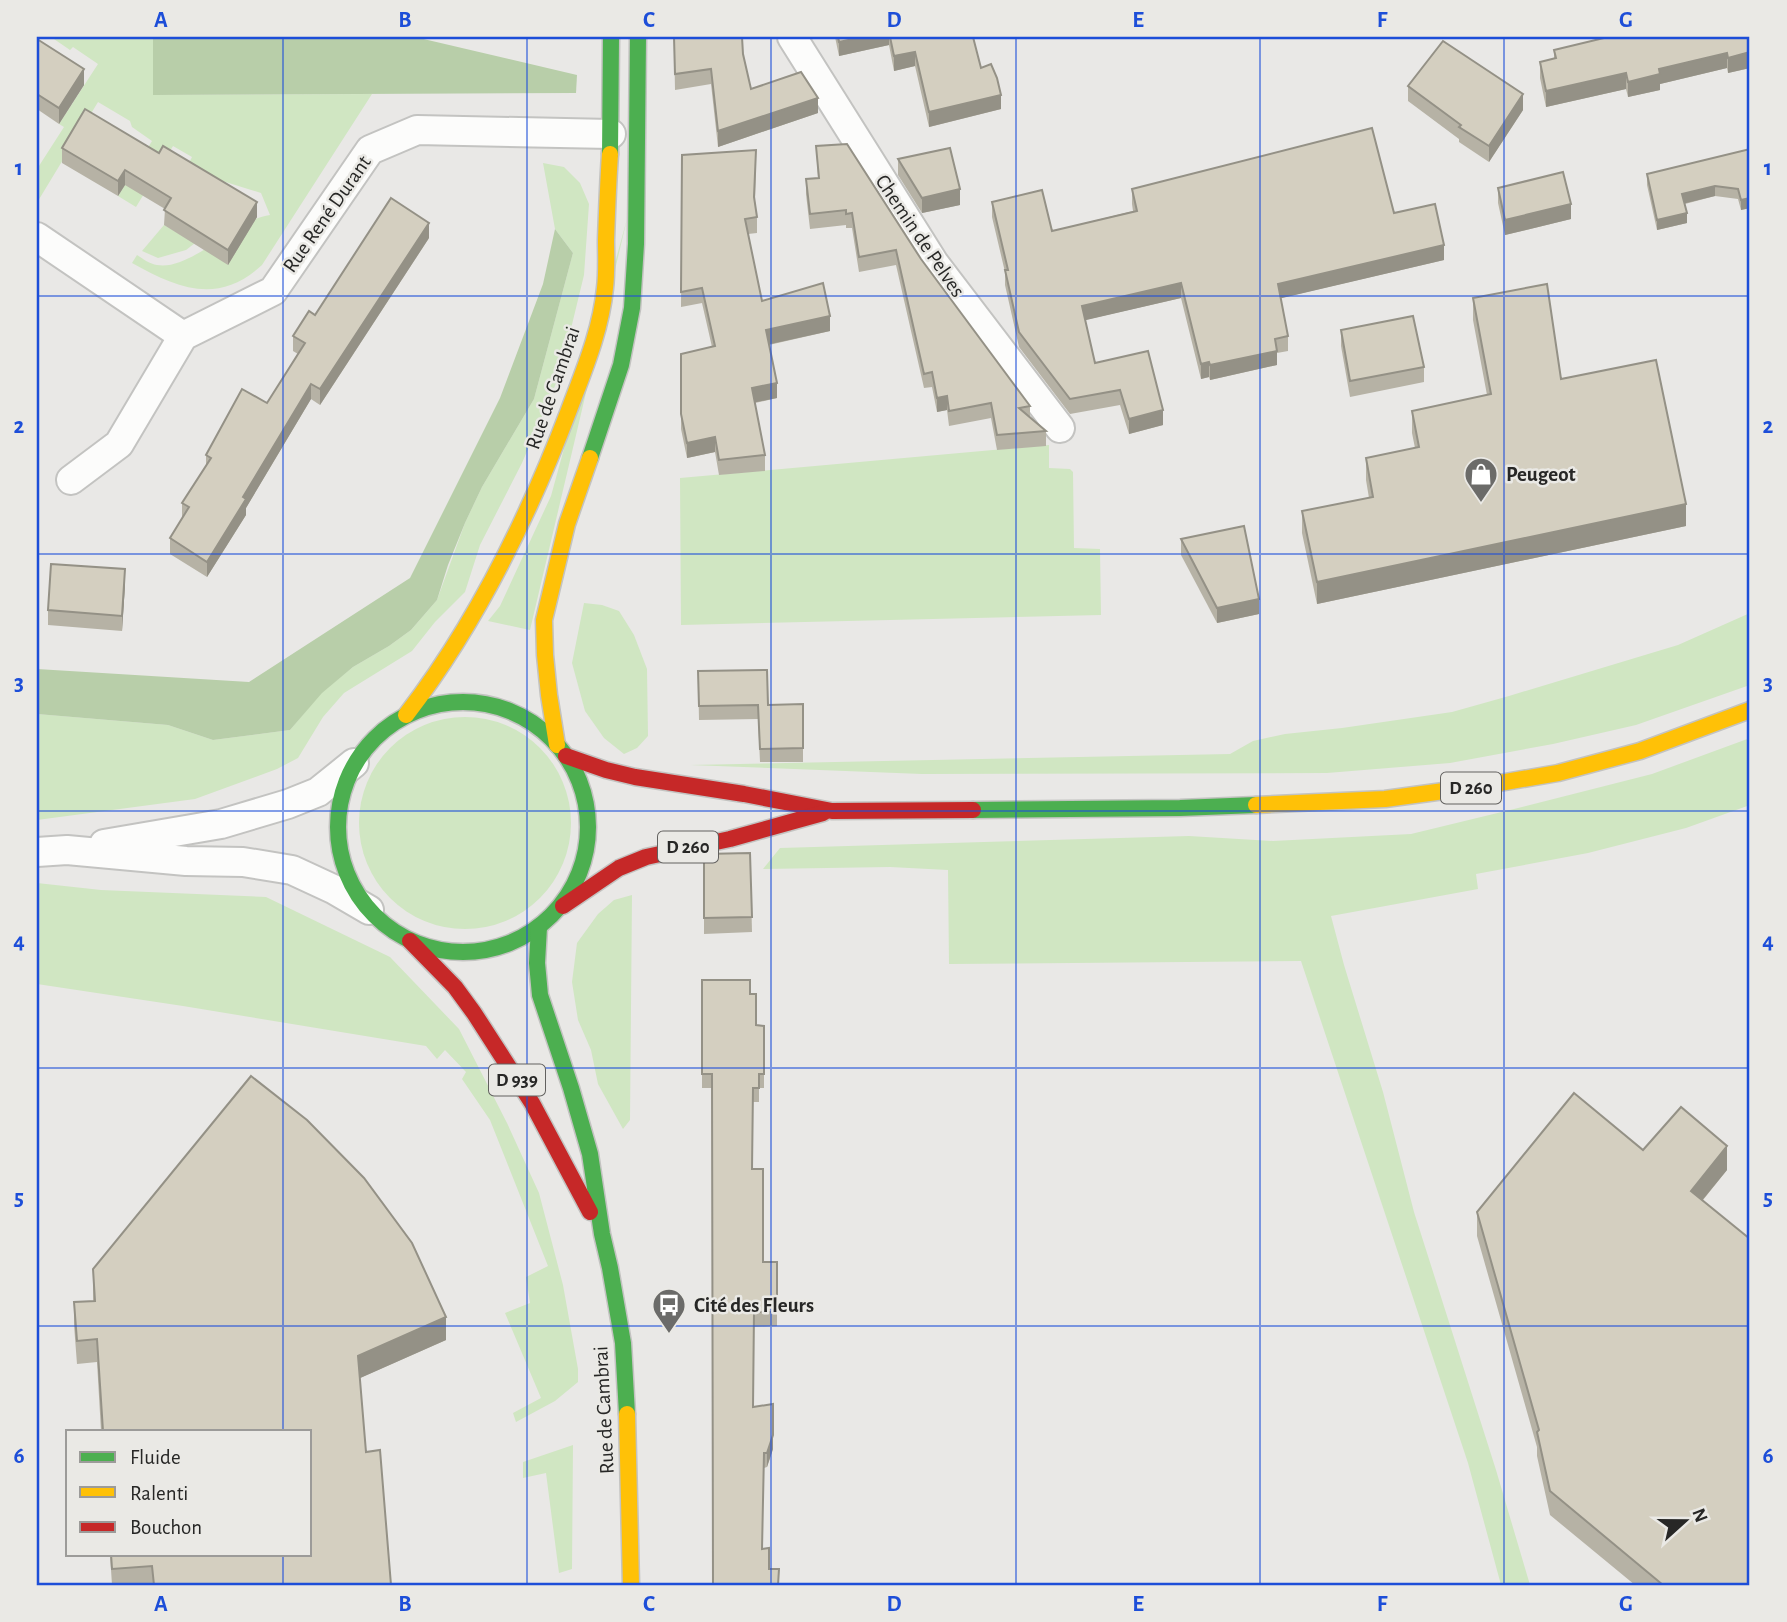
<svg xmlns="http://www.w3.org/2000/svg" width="1787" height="1622" viewBox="0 0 1787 1622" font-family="'Alegreya Sans',sans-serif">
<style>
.green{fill:#d0e6c2}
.forest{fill:#b8cea9}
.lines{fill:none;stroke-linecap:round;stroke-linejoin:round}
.street-casing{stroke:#c3c3c1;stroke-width:32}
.fast-casing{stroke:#c3c3c1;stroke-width:19}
.slow-casing{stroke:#c3c3c1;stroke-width:19}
.jam-casing{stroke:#c3c3c1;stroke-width:19}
.street{stroke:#fcfcfb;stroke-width:28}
.fast{stroke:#4caf50;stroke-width:16}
.slow{stroke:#ffc107;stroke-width:16}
.jam{stroke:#c62828;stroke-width:16}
.wall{fill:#b6b2a5}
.shaded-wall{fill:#949186}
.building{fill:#d4cfc0;stroke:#949186;stroke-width:2}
.grid{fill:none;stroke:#1d4ed8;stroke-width:2;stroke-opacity:0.55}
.labels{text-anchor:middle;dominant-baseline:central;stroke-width:5;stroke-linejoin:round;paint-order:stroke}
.shield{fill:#eae9e5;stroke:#62615f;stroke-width:2}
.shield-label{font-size:19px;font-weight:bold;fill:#272726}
.street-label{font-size:21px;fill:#272726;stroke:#eae9e5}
.poi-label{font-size:21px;font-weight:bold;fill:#272726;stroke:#eae9e5;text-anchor:start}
.neatline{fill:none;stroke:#1d4ed8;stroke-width:2.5}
.grid-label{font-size:23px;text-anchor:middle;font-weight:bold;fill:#1d4ed8}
</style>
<rect width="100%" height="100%" fill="#e9e8e6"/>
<g class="green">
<path d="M51,37H153L154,95L372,94L262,265C219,305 178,289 132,263L137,255C143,259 150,264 157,265C191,271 234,220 270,215L261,193L200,174L188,165L192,157L173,146L136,207L118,196L152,141L132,127L130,121L98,102L38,201L37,199V169L64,127L59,124L98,64L73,47L70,50Z"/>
<polygon points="543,163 564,167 580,183 589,204 584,275 560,374 522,463 480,545 465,592 435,622 412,651 344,693 323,717 298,758 277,769 195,799 37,820 37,714 168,725 213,740 290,730 321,693 353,667 389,646 411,630 437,600 465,523 482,487 534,399 573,253 555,229"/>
<polygon points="627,219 530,630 488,621 500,606 551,496"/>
<polygon points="164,225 195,243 186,250 158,258 142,251"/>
<polygon points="1049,445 1049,468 1070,469 1073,472 1074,548 1100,549 1101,615 681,625 680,478"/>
<polygon points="584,603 602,605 619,611 634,635 647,669 648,736 637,748 624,754 604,738 585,711 572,663"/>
<polygon points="1750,613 1750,684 1747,686 1636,725 1553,744 1450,763 1327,773 922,774 690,765 1230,754 1253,741 1285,734 1342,728 1452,712 1509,696 1678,645"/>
<circle cx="465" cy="823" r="106"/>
<polygon points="1750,738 1750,805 1686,828 1588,853 1476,874 1478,889 1331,916 1344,965 1383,1092 1414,1212 1496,1470 1530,1585 1501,1585 1468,1463 1301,961 949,964 948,870 890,867 763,869 780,848 1189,836 1273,841 1411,834 1514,809 1652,774"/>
<polygon points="37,883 101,890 266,897 390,957 459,1029 507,1123 539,1193 563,1285 578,1369 578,1382 555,1401 516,1422 513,1413 541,1398 505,1313 530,1303 526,1277 548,1266 490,1120 462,1079 466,1072 445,1050 437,1059 426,1046 183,1006 37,984"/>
<polygon points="632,895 630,1120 623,1129 598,1084 591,1050 578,1020 572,982 577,943 598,914 614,900"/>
<polygon points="573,1445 572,1569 559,1573 546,1473 523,1478 523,1462"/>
</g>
<g class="forest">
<polygon points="153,37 415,37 577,75 576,93 153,95"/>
<polygon points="555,229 573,253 534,399 482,487 465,523 448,565 437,600 411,630 389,646 353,667 322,693 290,730 213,740 168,725 37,714 37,669 249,682 410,578 500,398 543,284"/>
</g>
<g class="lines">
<defs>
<g id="street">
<polyline points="792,37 934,263 1060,428"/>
<polyline points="37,237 183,336"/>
<polyline points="71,480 119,444 183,336 273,291 370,150 417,130 611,134"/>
<polyline points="104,844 221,824 288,804 318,792 354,763"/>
<polyline points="37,852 67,850 186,861 243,862 292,870 333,889 369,910"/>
</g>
<g id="fast">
<polyline points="610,154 611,37"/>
<polyline points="590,458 621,365 632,308 636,244 638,37"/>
<circle cx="463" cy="827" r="125"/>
<polyline points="973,810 1180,808 1256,805"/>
<polyline points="539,927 537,963 540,995 571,1088 590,1154 602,1234 610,1268 623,1343 627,1414"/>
</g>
<g id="slow">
<path d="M406,715C477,623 528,518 569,410C584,370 601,330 605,288C607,272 606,255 606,240C607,211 608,183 610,154"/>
<polyline points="557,745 549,695 545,655 544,620 567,524 590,458"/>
<polyline points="1256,805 1385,799 1488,785 1558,773 1640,751 1750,710"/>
<polyline points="627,1414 631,1585"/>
</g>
<g id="jam">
<polyline points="566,756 606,770 635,777 744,794 832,811 973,810"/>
<polyline points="563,906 619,868 646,857 730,839 823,813"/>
<polyline points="410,941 455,987 474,1013 532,1103 590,1212"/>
</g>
</defs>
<use href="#street" class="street-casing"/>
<use href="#fast" class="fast-casing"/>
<use href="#slow" class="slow-casing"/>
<use href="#jam" class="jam-casing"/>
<use href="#street" class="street"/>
<use href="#fast" class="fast"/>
<use href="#slow" class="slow"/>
<use href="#jam" class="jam"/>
</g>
<g class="wall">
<polygon points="674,37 743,54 751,89 818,113 718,147 711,84 675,90"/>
<polygon points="835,37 973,37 981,68 1001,109 929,127 915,66 894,71 889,45 839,56"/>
<polygon points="1750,37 1750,68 1728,73 1727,68 1660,84 1660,90 1628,97 1626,89 1546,107 1540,78 1540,62 1554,59 1554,50"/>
<polygon points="37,39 84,85 59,124 37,109"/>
<polygon points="1408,86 1523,110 1489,162 1459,142 1459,139 1408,101"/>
<polygon points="816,146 921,259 1030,406 1030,418 1046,431 1046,446 997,450 991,418 949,426 947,410 937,412 932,387 924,388 896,265 859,272 852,228 846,228 846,225 810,229 806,194 806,179 818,178"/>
<polygon points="62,148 257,217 228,265 164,225 165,209 125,185 118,196 62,163"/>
<polygon points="1750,149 1750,208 1741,210 1738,199 1715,196 1685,204 1687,223 1657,230 1647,185 1647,174"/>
<polygon points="682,155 756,165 755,201 757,217 757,233 748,234 762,301 830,331 769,345 777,398 755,403 765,455 765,471 719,475 715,452 687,458 681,429 681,354 712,347 702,303 681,307"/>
<polygon points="898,159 960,205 922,213 898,175"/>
<polygon points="1498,188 1571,219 1505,235 1498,203"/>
<polygon points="1132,189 1394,213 1444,260 1281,298 1288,336 1288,351 1277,353 1277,365 1210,380 1209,377 1201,379 1181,298 1085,320 1095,363 1163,425 1129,434 1120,405 1070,414 1019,347 1005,285 1005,272 992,217 992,202 1052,231 1133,211 1132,204"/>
<polygon points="429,238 320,405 311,399 246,508 246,515 207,577 170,554 170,538 182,519 182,503 206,466 206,455 267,403 298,354 293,351 293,336 315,315"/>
<polygon points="1473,298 1561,379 1686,526 1317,604 1302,533 1302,511 1369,498 1366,480 1366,458 1415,448 1412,433 1412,411 1487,395 1473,320"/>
<polygon points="1341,330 1424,367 1424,382 1350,397 1341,346"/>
<polygon points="1181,539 1259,614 1217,623 1181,555"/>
<polygon points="125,584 122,631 48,625 48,610"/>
<polygon points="698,671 768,705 803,704 803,762 760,762 758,719 699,720"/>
<polygon points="750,853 752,932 704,934 704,854"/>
<polygon points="702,980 750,994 756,1025 764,1026 764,1088 759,1088 759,1102 753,1102 752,1169 763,1262 777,1262 777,1326 754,1327 754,1407 773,1449 767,1467 764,1468 713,1585 712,1088 702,1088"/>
<polygon points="1643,1150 1727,1170 1703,1200 1750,1585 1635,1585 1550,1515 1537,1456 1537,1447 1477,1236 1477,1212"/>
<polygon points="93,1269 446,1340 360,1378 366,1452 391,1585 112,1585 110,1554 310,1554 310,1431 101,1431 97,1362 77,1364 74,1325 74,1302 93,1301"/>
</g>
<g class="shaded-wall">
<polygon points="862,37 889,37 889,45 839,56 839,42"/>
<polygon points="915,52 915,66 894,71 894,56"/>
<polygon points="1750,52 1750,68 1728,73 1728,58"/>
<polygon points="1727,53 1727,68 1660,84 1660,90 1628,97 1628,82 1659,69"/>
<polygon points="84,69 84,85 59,124 59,108"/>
<polygon points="1626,73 1626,89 1546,107 1546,91"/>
<polygon points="1523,94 1523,110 1489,162 1489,146"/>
<polygon points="1001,95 1001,109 929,127 929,112"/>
<polygon points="818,98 818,113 718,147 718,131"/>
<polygon points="125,170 125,185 118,196 118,181"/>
<polygon points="1715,186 1715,196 1682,204 1682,194"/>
<polygon points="960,189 960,205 922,213 922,198"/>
<polygon points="1750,198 1750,208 1741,210 1741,200"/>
<polygon points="257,202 257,217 228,265 228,250"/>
<polygon points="1571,204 1571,219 1505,235 1505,220"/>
<polygon points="1687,213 1687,223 1657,230 1657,220"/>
<polygon points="429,223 429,238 320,405 320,389"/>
<polygon points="1444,245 1444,260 1278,299 1278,284"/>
<polygon points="1181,283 1181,298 1082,321 1082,306"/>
<polygon points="830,316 830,331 766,345 766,330"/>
<polygon points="1277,351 1277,365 1210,380 1210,365"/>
<polygon points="1209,362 1209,377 1201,379 1201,364"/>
<polygon points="777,383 777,398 752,403 752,388"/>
<polygon points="311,384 311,399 246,508 246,515 207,577 207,562 243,497"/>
<polygon points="947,396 947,410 937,412 937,398"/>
<polygon points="1163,410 1163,425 1129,434 1129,419"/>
<polygon points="715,437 715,452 687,458 687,443"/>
<polygon points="1686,504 1686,526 1317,604 1317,582"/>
<polygon points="125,569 125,584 122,631 122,616"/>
<polygon points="1259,599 1259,614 1217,623 1217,608"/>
<polygon points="1727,1146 1727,1170 1691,1214 1691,1191"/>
<polygon points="446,1317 446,1340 358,1379 358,1356"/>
<polygon points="773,1419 773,1449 767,1467 767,1453"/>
</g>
<g class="building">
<polygon points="674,37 742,37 743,54 751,89 801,72 818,98 718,131 711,69 675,74"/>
<polygon points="838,37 862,37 839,42"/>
<polygon points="890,37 973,37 981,68 991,64 997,78 1001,95 929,112 915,52 894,56"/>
<polygon points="1608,37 1750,37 1750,52 1728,58 1727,53 1659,69 1660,74 1628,82 1626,73 1546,91 1540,62 1556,58 1554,50"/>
<polygon points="37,39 84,69 59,108 37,94"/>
<polygon points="1443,41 1523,94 1489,146 1459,127 1461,125 1408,86"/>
<polygon points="85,109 159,153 163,146 257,202 228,250 164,210 171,198 125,170 118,181 62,148"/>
<polygon points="1372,128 1394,213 1435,204 1444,245 1278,284 1288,336 1275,339 1277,351 1210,365 1209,362 1201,364 1181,283 1082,306 1095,363 1148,351 1163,410 1129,419 1120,390 1070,399 1019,332 1005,270 1008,270 992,202 1042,190 1052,231 1137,211 1132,189"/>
<polygon points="847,144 921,259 1030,406 1019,408 1046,431 997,435 991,403 949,411 947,396 937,398 932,372 924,374 896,250 859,257 852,213 846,214 846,210 810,214 806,179 819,178 816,146"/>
<polygon points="950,148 960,189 922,198 898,159"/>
<polygon points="1750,149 1750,198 1741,200 1738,189 1715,186 1682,194 1687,213 1657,220 1647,174"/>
<polygon points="756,150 754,197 757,217 745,219 762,301 823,283 830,316 766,330 777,383 752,388 765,455 719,460 715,437 687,443 681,414 681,354 715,346 702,288 681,292 682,155"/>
<polygon points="1563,172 1571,204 1505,220 1498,188"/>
<polygon points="391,198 429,223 320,389 311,384 243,497 246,499 207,562 170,538 189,507 182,503 211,458 206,455 242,389 267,403 305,343 293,336 309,311 315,315"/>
<polygon points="1547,284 1561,379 1656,360 1686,504 1317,582 1302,511 1373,497 1366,458 1419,447 1412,411 1491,394 1473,298"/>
<polygon points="1413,316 1424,367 1350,381 1341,330"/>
<polygon points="1244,526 1259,599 1217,608 1181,539"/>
<polygon points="51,564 125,569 122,616 48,610"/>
<polygon points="767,670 768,705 803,704 803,748 760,749 758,705 699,706 698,671"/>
<polygon points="750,853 752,917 704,918 704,854"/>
<polygon points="702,980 750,980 750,994 756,994 756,1025 764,1026 764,1074 759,1074 759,1088 753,1088 752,1169 763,1169 763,1262 777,1262 777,1312 754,1312 753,1407 773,1404 773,1435 767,1453 764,1453 762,1549 769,1548 769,1569 779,1569 778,1585 713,1585 712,1074 702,1074"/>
<polygon points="251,1076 307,1120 364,1178 412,1243 446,1317 358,1356 366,1452 380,1450 391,1585 154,1585 152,1566 112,1569 111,1554 310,1554 310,1431 103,1431 97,1339 77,1341 74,1302 95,1301 93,1269"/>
<polygon points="1574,1093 1643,1150 1681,1107 1727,1146 1691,1191 1750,1239 1750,1585 1663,1585 1550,1491 1537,1432 1539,1430 1477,1212"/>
</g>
<path class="grid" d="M283,37V1431M527,37V1585M771,37V1585M1016,37V1585M1260,37V1585M1504,37V1585M37,296H1750M37,554H1750M37,811H1750M37,1068H1750M37,1326H1750M283,1554V1585"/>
<defs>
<symbol id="shop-pin" viewBox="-11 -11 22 30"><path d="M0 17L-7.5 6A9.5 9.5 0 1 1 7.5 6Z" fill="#6b6b69" stroke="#eae9e5"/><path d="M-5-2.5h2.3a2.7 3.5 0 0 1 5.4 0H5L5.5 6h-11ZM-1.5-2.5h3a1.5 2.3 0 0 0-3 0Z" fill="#fff"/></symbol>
<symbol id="bus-pin" viewBox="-11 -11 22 30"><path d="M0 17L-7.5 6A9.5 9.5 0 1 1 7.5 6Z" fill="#6b6b69" stroke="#eae9e5"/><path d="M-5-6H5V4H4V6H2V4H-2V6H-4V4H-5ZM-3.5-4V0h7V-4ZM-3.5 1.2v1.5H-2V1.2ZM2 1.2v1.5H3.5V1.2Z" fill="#fff"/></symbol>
</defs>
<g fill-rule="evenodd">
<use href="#shop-pin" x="1462" y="455" width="38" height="52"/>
<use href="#bus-pin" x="650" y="1286" width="38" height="52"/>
</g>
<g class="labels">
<g class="shield">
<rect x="1441" y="772.5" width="60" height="31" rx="5"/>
<rect x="658" y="831.5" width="60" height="31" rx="5"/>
<rect x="489" y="1064.5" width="56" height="31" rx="5"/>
</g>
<g class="shield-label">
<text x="1471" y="788">D 260</text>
<text x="688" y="847">D 260</text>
<text x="517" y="1080">D 939</text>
</g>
<g class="street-label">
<text transform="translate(327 214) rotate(-55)">Rue René Durant</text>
<text transform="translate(920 236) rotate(56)">Chemin de Pelves</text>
<text transform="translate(553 388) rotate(-71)">Rue de Cambrai</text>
<text transform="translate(604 1410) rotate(-93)">Rue de Cambrai</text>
</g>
<g class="poi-label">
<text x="1506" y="474">Peugeot</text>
<text x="694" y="1305">Cité des Fleurs</text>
</g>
</g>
<rect width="1787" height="1622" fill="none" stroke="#eae9e5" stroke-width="77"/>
<rect x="66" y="1430" width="245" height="126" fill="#eae9e5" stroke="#9c9b99" stroke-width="2"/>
<rect x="80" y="1452" width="35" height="10" fill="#4caf50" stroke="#9c9b99" stroke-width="2"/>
<text x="130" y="1464" font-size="21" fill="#272726">Fluide</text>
<rect x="80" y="1487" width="35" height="10" fill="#ffc107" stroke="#9c9b99" stroke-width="2"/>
<text x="130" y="1500" font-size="21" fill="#272726">Ralenti</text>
<rect x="80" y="1522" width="35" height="10" fill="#c62828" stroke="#9c9b99" stroke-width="2"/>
<text x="130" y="1534" font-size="21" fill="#272726">Bouchon</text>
<g transform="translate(1685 1521) rotate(69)" stroke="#eae9e5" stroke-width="5" paint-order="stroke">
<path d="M0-5L12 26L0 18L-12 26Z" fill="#272726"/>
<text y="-10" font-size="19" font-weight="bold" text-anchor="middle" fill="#272726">N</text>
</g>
<rect x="38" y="38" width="1710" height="1546" class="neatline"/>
<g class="grid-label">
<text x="161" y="27">A</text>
<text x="405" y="27">B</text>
<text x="649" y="27">C</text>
<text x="894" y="27">D</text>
<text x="1138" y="27">E</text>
<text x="1382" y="27">F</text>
<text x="1626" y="27">G</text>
<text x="19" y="175">1</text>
<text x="1768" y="175">1</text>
<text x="19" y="433">2</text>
<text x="1768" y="433">2</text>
<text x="19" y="690">3</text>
<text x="1768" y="690">3</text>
<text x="19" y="948">4</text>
<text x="1768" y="948">4</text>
<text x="19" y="1205">5</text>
<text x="1768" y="1205">5</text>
<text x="19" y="1463">6</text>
<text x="1768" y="1463">6</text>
<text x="161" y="1611">A</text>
<text x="405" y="1611">B</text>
<text x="649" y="1611">C</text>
<text x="894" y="1611">D</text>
<text x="1138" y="1611">E</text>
<text x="1382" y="1611">F</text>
<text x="1626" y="1611">G</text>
</g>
</svg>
